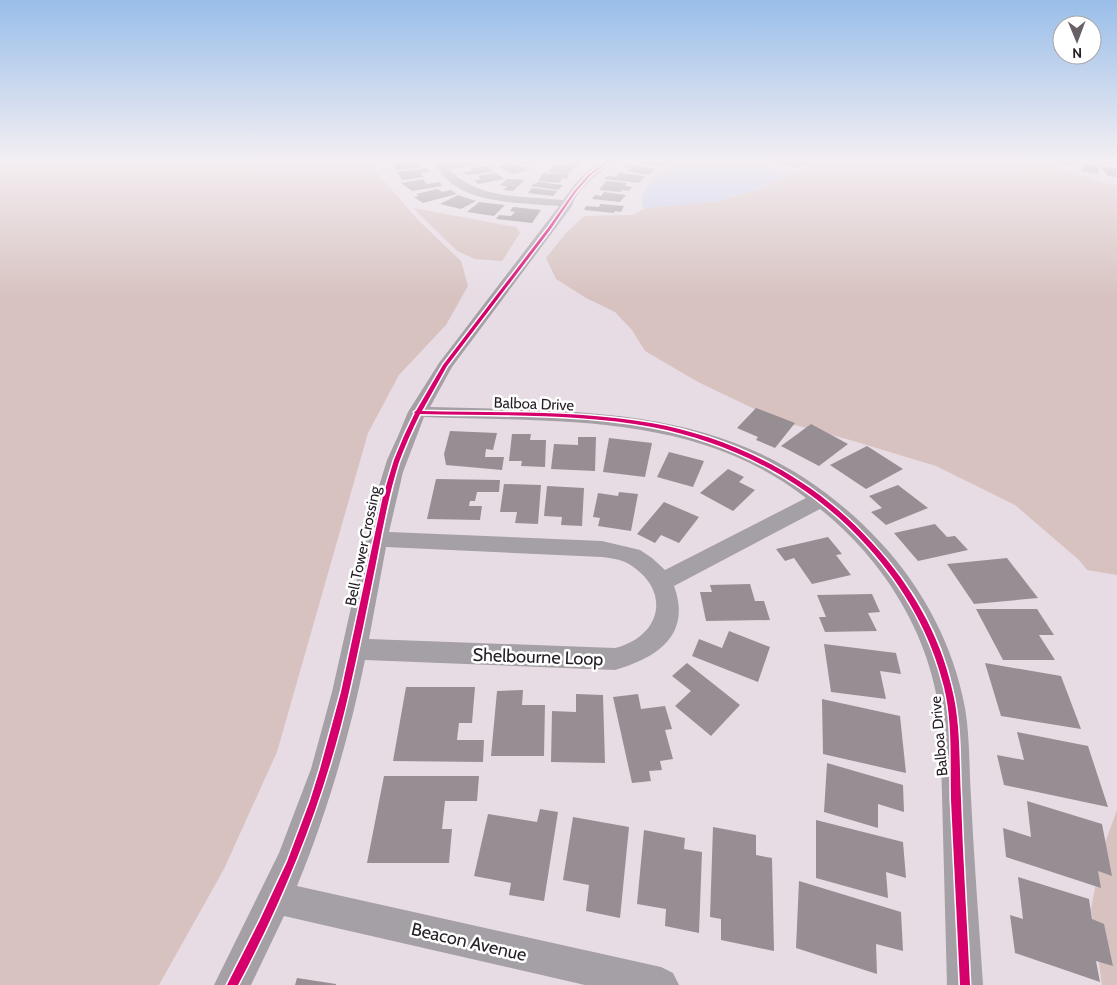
<svg xmlns="http://www.w3.org/2000/svg" width="1117" height="985" viewBox="0 0 1117 985" font-family="Cabin,sans-serif">
<style>
.green{fill:#d7c2c0}
.water{fill:#c4cdeb}
.building{fill:#978e93}
.lines{fill:none;stroke-linecap:round;stroke-linejoin:round}
.minor{fill:#a4a0a6;fill-rule:evenodd}
.cycleway-casing{stroke:#fff;stroke-width:3}
.cycleway{fill:#d6006c;fill-rule:evenodd}
.labels{text-anchor:middle;dominant-baseline:central;stroke-width:5;stroke-linejoin:round;paint-order:stroke}
.street-label{font-size:15px;fill:#251e24;stroke:#fff}
.near-street-label{font-size:18px;fill:#251e24;stroke:#fff}
</style>
<rect width="100%" height="100%" fill="#e7dce4"/>
<g class="green">
<polygon points="0,161 367,161 418,220 461,261 468,286 446,325 399,375 368,433 277,752 224,869 159,985 0,985"/>
<polygon points="824,161 1032,161 1104,183 1117,185 1117,575 1087,570 1079,560 1015,505 936,466 850,440 780,421 698,382 645,351 632,330 615,312 586,298 556,279 546,258 566,233 584,216 632,215 647,208 720,201 769,185"/>
<polygon points="413,208 516,227 520,233 502,261 475,259 457,251"/>
<polygon points="1117,810 1117,985 1102,985 1091,909 1102,851"/>
</g>
<path class="water" d="M682,161H746L795,175L720,201L643,208C636,183 666,172 682,161Z"/>
<g class="building">
<polygon points="409,161 419,161 421,162 418,163 421,167 397,170 392,163"/>
<polygon points="511,161 534,161 525,165"/>
<polygon points="564,161 579,161 577,163 582,163 579,166 561,163"/>
<polygon points="632,161 670,161 658,167"/>
<polygon points="780,161 800,161 808,163 796,168 775,162"/>
<polygon points="1066,161 1079,161 1083,162 1070,166 1058,163"/>
<polygon points="512,163 529,170 513,174 497,166"/>
<polygon points="1084,163 1099,166 1098,174 1082,171"/>
<polygon points="554,164 577,166 567,174 548,172"/>
<polygon points="627,164 655,169 648,175 627,171 631,168 623,166"/>
<polygon points="488,166 493,172 466,175 463,172 473,171 470,168"/>
<polygon points="1101,167 1116,168 1117,177 1108,176"/>
<polygon points="426,168 429,172 420,173 424,177 402,180 397,172"/>
<polygon points="496,173 504,179 478,184 474,180 481,179 477,176"/>
<polygon points="543,173 565,174 569,175 567,179 562,178 560,183 538,181"/>
<polygon points="619,173 645,176 639,183 604,179 607,176 616,177"/>
<polygon points="423,179 427,184 439,182 442,186 412,191 401,183"/>
<polygon points="507,179 515,179 525,180 513,191 503,190 507,187 500,185"/>
<polygon points="606,181 626,183 625,186 632,187 629,191 622,190 621,192 599,190"/>
<polygon points="538,182 563,185 558,190 530,186"/>
<polygon points="532,188 557,191 553,196 528,193"/>
<polygon points="437,189 443,192 451,190 457,194 423,203 414,197 419,196 416,194"/>
<polygon points="604,192 626,195 620,202 592,199 595,195 601,196"/>
<polygon points="458,195 476,201 461,209 440,204"/>
<polygon points="479,202 505,205 494,216 467,212"/>
<polygon points="600,204 624,206 621,212 615,211 614,213 584,210 586,206 599,207"/>
<polygon points="513,207 541,210 532,223 496,219 499,215 511,216 515,212 510,211"/>
<polygon points="756,408 795,423 775,448 756,440 758,437 737,428"/>
<polygon points="811,424 848,444 819,466 781,446"/>
<polygon points="450,431 497,433 493,450 486,449 485,457 504,457 502,470 446,465 444,454"/>
<polygon points="512,434 531,434 530,440 546,440 545,467 521,466 522,461 509,461"/>
<polygon points="578,437 596,437 595,471 551,469 554,444 578,445"/>
<polygon points="609,438 652,443 645,477 603,472"/>
<polygon points="867,446 903,469 866,489 830,465"/>
<polygon points="669,452 704,461 693,487 657,477"/>
<polygon points="728,469 744,477 739,482 755,490 733,511 700,493"/>
<polygon points="436,479 500,480 499,492 477,492 475,501 470,501 469,506 482,506 480,520 427,519"/>
<polygon points="504,484 541,485 538,524 515,523 517,512 500,512"/>
<polygon points="898,485 928,508 886,525 871,512 882,508 869,496"/>
<polygon points="547,486 584,488 582,526 561,525 562,517 544,516"/>
<polygon points="619,492 638,494 631,531 598,526 600,518 593,517 598,493 618,496"/>
<polygon points="664,502 699,517 679,543 661,535 655,543 637,534"/>
<polygon points="935,524 947,537 955,536 968,550 918,561 894,533"/>
<polygon points="828,537 842,554 836,555 851,575 812,584 794,558 785,561 776,549"/>
<polygon points="1007,558 1038,598 974,604 947,564"/>
<polygon points="750,584 755,601 764,601 770,620 706,621 700,592 712,592 710,585"/>
<polygon points="872,594 880,612 868,613 877,631 825,632 819,617 826,617 817,595"/>
<polygon points="976,609 1037,609 1054,635 1039,635 1055,660 1003,660"/>
<polygon points="729,631 770,647 758,682 692,656 699,639 722,648"/>
<polygon points="824,644 896,653 901,674 880,671 886,699 831,692"/>
<polygon points="687,663 740,705 711,736 675,706 691,691 672,676"/>
<polygon points="985,663 1061,676 1081,729 1001,716"/>
<polygon points="406,687 475,687 472,723 459,723 457,740 484,740 483,762 393,761"/>
<polygon points="523,690 522,705 545,705 544,756 491,756 497,691"/>
<polygon points="576,694 603,695 605,763 551,762 552,711 576,712"/>
<polygon points="638,694 641,709 665,706 672,729 665,730 673,759 660,761 662,770 649,771 651,781 632,783 613,697"/>
<polygon points="822,699 900,716 906,773 823,754"/>
<polygon points="1017,732 1088,746 1108,807 1004,785 997,755 1024,760"/>
<polygon points="827,763 903,785 904,812 878,804 878,828 824,812"/>
<polygon points="384,776 479,776 477,801 445,801 442,829 452,829 449,863 367,863"/>
<polygon points="1027,801 1102,824 1112,876 1098,871 1101,888 1006,857 1003,828 1031,837"/>
<polygon points="540,809 558,812 544,901 509,895 511,883 474,876 488,814 537,822"/>
<polygon points="573,817 629,827 620,918 586,911 589,885 563,880"/>
<polygon points="816,820 903,842 906,878 886,872 888,898 816,878"/>
<polygon points="713,827 756,835 756,855 772,858 774,951 721,940 721,919 710,917"/>
<polygon points="644,830 685,838 684,849 702,852 699,933 665,926 666,909 637,904"/>
<polygon points="1018,877 1089,899 1092,919 1104,924 1113,966 1096,961 1100,982 1015,953 1010,915 1023,919"/>
<polygon points="799,881 901,912 903,951 876,944 877,974 796,948"/>
<polygon points="297,978 336,984 336,985 295,985"/>
</g>
<g class="lines">
<g class="minor">
<path d="M431,161H442L445,164L467,161H489L484,164L450,169C476,200 526,196 563,200C575,184 591,159 613,161C600,175 577,187 572,206L452,367L430,407C604,412 752,404 881,543C923,588 954,647 965,708C970,737 969,768 971,798C974,861 979,923 983,985H947L940,719C932,637 884,560 820,509L674,586C692,635 657,658 615,670L365,660C349,738 327,813 297,886L661,967L673,973L679,985H585L284,916L251,985H214L279,853L311,769L332,692L376,496L387,460L398,436L408,412L439,363L559,206C527,203 479,204 452,184C445,178 437,168 431,161ZM424,417C555,422 697,412 806,498L665,570L652,558L640,550L602,541L389,532L403,472ZM386,547L602,557C609,558 618,559 625,562C671,586 665,635 615,648L369,639Z"/>
<polygon points="1098,161 1117,161 1117,165 1103,164"/>
</g>
<defs>
<path id="cycleway" d="M607,161H610L591,175L576,192L550,230L447,366L422,411C498,413 576,410 651,423C736,438 815,479 873,544C911,585 940,635 952,689C961,725 959,762 961,799C963,861 967,923 970,985H960C957,923 954,862 951,800C950,762 953,724 944,687C931,634 904,587 868,547C811,483 735,443 652,427C576,413 497,416 420,414C412,430 405,446 399,462C389,494 383,526 377,558C368,603 359,648 349,692C326,795 287,892 238,985H227L259,922L287,862L310,801L320,769L341,692L383,496L394,460L404,436L415,413L414,412L416,411L443,365L548,228L574,191L589,174Z"/>
</defs>
<use href="#cycleway" class="cycleway-casing"/>
<use href="#cycleway" class="cycleway"/>
</g>
<linearGradient id="sky" x2="0" y2="1"><stop stop-color="#99bee9"/><stop offset="0.54" stop-color="#f4eff3"/><stop offset="1" stop-color="#f4eff3" stop-opacity="0"/></linearGradient>
<rect width="1117" height="298" fill="url(#sky)"/>
<g class="labels">
<g class="street-label">
<text transform="translate(534 404) rotate(2)">Balboa Drive</text>
<text transform="translate(363 546) rotate(-78)">Bell Tower Crossing</text>
<text transform="translate(939 736) rotate(-95)">Balboa Drive</text>
</g>
<g class="near-street-label">
<text transform="translate(538 657) rotate(2)">Shelbourne Loop</text>
<text transform="translate(469 942) rotate(13)">Beacon Avenue</text>
</g>
</g>
<g transform="translate(1077 40) rotate(179)"><circle r="24" fill="#ffffff" stroke="#a8a5a7"/>
<path d="M0-4L9 19L0 12L-9 19Z" fill="#696067"/>
<text y="-8" font-size="14" font-weight="bold" text-anchor="middle" fill="#251e24">N</text>
</g>
</svg>
